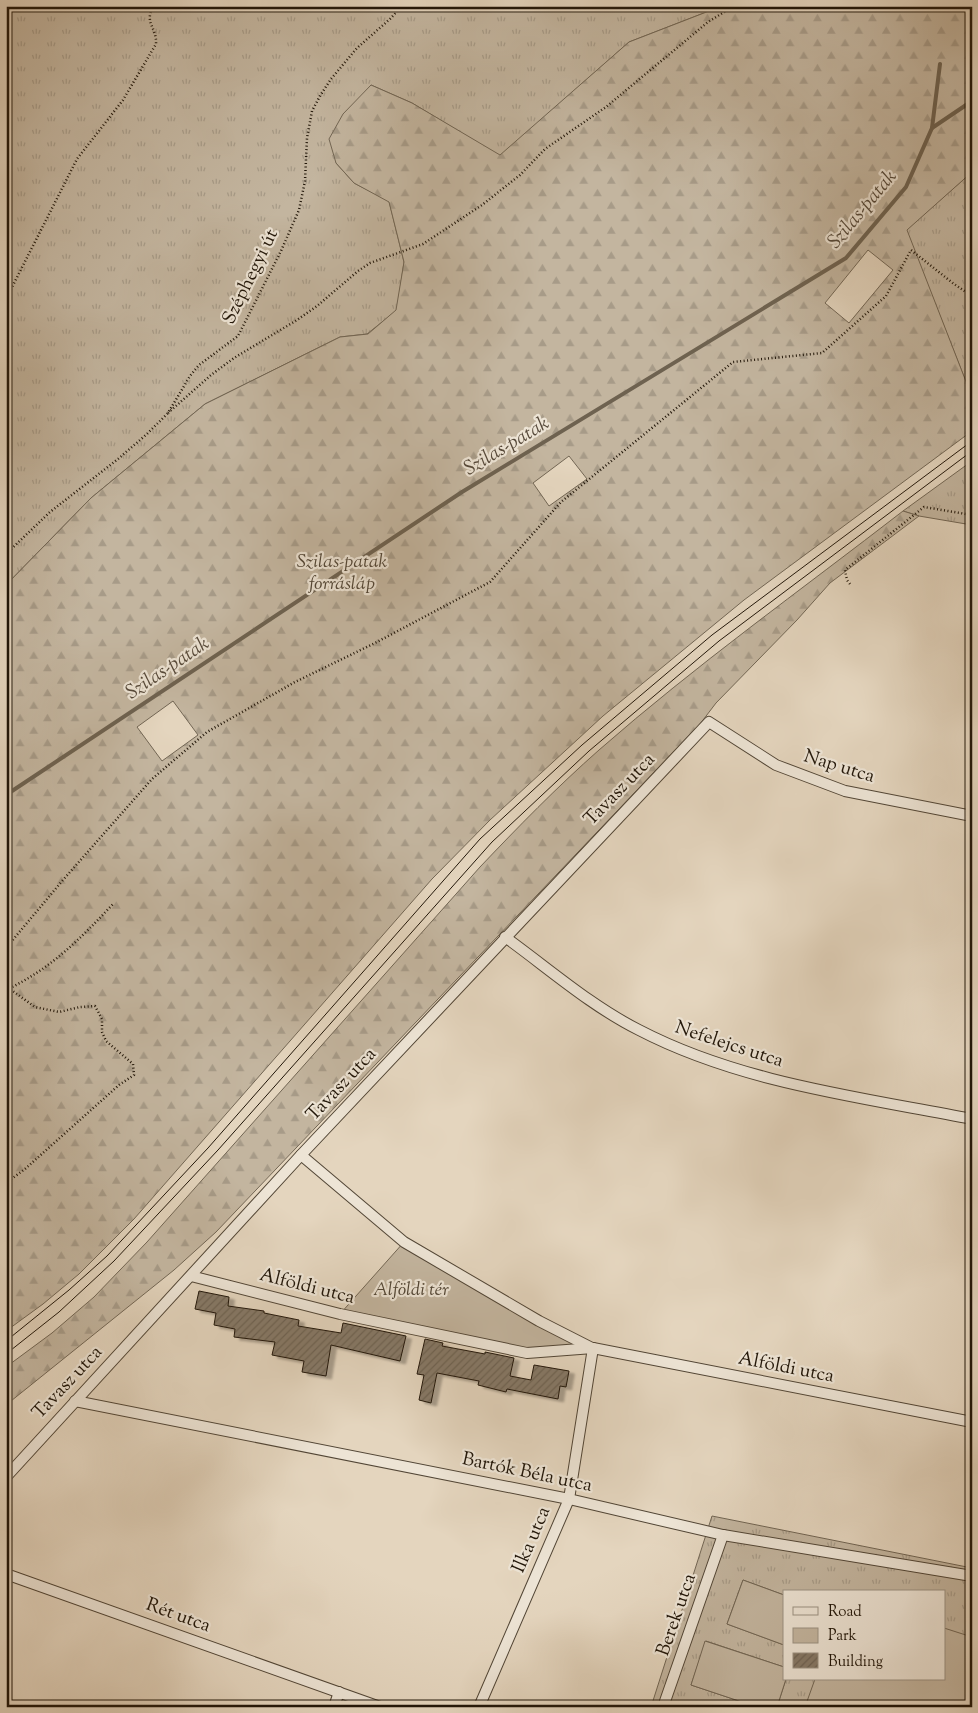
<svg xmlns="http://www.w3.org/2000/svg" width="978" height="1713" viewBox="0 0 978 1713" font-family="'Sorts Mill Goudy',serif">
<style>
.grass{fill:url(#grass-tufts);stroke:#726654}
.forest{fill:url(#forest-firs);stroke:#726654;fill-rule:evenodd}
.park{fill:#c3b59f;stroke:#726654}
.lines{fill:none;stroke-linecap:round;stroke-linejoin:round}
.stream{stroke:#6e6250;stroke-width:4}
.building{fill:url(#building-hatch);stroke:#211609;filter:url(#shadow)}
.street-casing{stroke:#524636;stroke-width:12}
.path{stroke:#211609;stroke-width:2.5;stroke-dasharray:1 2.5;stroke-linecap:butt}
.street{stroke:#ede4d5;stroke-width:10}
.tram{stroke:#211609;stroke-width:1}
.labels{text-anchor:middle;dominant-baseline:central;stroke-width:4.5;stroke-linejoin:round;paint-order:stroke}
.street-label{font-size:19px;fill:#211609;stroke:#ede4d5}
.park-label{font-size:19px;font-style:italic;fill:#524636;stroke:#ede4d5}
.water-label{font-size:20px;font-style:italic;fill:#554839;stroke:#ede4d5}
</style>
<defs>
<pattern id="grass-tufts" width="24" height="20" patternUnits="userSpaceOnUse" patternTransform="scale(1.25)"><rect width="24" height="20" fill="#c3b59f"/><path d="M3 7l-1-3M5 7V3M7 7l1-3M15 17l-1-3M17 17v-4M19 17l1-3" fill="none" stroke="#a79b88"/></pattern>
<pattern id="forest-firs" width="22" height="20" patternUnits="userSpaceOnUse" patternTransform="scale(1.25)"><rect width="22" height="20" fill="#c3b59f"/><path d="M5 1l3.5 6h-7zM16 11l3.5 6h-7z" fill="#a79b88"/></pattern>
<pattern id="building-hatch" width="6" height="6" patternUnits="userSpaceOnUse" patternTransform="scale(1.25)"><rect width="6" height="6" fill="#867967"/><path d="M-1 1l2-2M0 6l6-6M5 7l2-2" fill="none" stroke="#6d6253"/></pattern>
<filter id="shadow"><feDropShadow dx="5.5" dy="3" stdDeviation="1" flood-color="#0004"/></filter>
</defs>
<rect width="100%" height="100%" fill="#e4d5be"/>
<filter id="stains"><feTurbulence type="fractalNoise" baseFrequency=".004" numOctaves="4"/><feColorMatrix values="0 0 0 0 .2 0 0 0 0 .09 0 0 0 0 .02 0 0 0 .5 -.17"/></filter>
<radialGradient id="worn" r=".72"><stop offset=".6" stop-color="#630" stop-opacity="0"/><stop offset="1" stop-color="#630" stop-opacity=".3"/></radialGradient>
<g class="grass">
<polygon points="6,6 722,6 629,42 500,156 412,103 371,85 336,163 354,183 389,201 404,262 397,310 367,334 340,337 205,404 91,498 6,585"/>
<polygon points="972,172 972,397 906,230"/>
<polygon points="972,461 972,525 919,516 903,511"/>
<polygon points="712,1516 972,1568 972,1707 777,1707 786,1679 944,1679 944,1592 784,1592 784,1595 743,1580 727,1624 784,1645 784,1667 706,1641 691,1685 757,1707 651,1707"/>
</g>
<g class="forest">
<path d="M722,6H972V172L907,230L972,397V431L744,600L603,716L490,820L432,879L134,1219L79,1274L43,1304L6,1331V585L91,498L205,404L340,337L368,334L396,310L404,262L389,202L354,183L336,163L329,139L343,114L371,85L412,103L500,155L629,42ZM868,250L893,270L849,323L825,303ZM569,456L587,479L549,506L533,483ZM173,701L198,735L162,761L137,727Z"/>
<path d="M903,511L919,516L830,583L797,620L716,703L700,724L216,1232L174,1270L6,1405V1367L52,1333L94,1297L147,1242L480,867C518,827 557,787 599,750C696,665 801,590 903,511Z"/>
</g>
<g class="park">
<polygon points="404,1242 593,1348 527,1353 340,1314"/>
<polygon points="743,1580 784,1595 784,1645 727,1624"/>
<polygon points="944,1628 972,1637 972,1707 805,1707 815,1679 944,1679"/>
<polygon points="705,1641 784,1667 784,1679 786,1679 777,1707 757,1707 691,1685"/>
</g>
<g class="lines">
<g class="stream">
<polyline points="932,128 972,101"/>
<polyline points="6,795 462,492 846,258 906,187 932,128 940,64"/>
</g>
</g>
<g class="building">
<polygon points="199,1291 229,1297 228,1306 264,1311 264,1313 299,1320 298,1326 341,1333 343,1323 406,1336 400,1361 331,1345 326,1376 302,1372 304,1361 272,1355 275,1342 234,1337 235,1329 214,1325 216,1313 195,1309"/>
<polygon points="425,1339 443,1343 442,1346 485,1354 485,1352 514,1358 510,1376 531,1380 534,1365 569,1371 566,1387 560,1386 558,1399 507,1389 506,1392 478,1385 479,1381 437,1373 431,1403 419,1400 424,1375 417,1374"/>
</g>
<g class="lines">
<defs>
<g id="street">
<path d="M505,937C548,968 591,1006 639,1030C741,1083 860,1097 972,1119"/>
<polyline points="301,1155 404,1242 539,1321 592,1348"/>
<polyline points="191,1276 340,1314 527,1353 593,1348 972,1422"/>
<polyline points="75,1401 569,1499 723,1535 972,1576"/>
<polyline points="6,1477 301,1155 709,722 776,765 845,791 972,816"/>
<polyline points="6,1574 380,1707"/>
<polyline points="334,1707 339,1692"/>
<polyline points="479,1707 569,1499 593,1348"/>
<polyline points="663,1707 723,1535"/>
</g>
</defs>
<use href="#street" class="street-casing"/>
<g class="path">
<path d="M6,299L77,159L123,100L156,44C157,27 144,24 153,6"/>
<polyline points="168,413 211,375 234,358 297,320 317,306 358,271 370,263 423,244 482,205 520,175 545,149 606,107 708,22 734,6"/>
<polyline points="6,554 50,512 118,459 147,434 168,413 190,376 199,365 238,336 281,251 299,210 305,181 307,138 312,111 320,96 331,79 357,48 390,19 402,6"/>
<polyline points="850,584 847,580 845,570 924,507 972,515"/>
<polyline points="6,948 63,880 152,779 207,732 295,682 375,643 490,582 561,502 733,362 822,353 886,296 911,250 954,284 972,296"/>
<polyline points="6,984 10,989 35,1007 59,1012 80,1007 95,1006 102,1019 102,1032 106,1041 133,1064 134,1075 119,1085 25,1169 6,1183"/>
<path d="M6,990C51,969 81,938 114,903"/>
</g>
<use href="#street" class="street"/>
<g class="tram">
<polyline points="6,1341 69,1290 107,1256 208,1148 480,839 582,745 712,635 972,441"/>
<polyline points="6,1354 59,1312 114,1261 218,1150 492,842 589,751 719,641 972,451"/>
</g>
</g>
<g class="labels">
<g class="street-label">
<text transform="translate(251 277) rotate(-64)">Széphegyi út</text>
<text transform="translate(839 767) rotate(17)">Nap utca</text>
<text transform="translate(620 790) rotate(-46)">Tavasz utca</text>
<text transform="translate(729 1045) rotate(18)">Nefelejcs utca</text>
<text transform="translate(342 1085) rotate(-47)">Tavasz utca</text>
<text transform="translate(307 1287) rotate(14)">Alföldi utca</text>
<text transform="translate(786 1368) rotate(11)">Alföldi utca</text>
<text transform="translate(68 1383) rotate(-47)">Tavasz utca</text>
<text transform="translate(527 1473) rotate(12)">Bartók Béla utca</text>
<text transform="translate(532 1540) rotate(-67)">Ilka utca</text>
<text transform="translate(677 1615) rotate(-71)">Berek utca</text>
<text transform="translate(178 1616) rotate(20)">Rét utca</text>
</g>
<g class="park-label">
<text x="342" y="562">Szilas-patak<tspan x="342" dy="22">forrásláp</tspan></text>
<text x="411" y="1290">Alföldi tér</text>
</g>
<g class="water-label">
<text transform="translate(863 210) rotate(-50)">Szilas-patak</text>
<text transform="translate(507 447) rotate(-31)">Szilas-patak</text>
<text transform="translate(168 669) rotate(-34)">Szilas-patak</text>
</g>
</g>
<rect width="978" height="1713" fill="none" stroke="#e4d5be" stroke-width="25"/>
<rect x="8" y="8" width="963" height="1698" fill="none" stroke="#211609" stroke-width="2.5"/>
<rect x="12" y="12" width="953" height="1688" fill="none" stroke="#211609"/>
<rect x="783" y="1590" width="162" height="90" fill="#ede4d5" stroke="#9b9283"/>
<rect x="793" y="1607" width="25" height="8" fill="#ede4d5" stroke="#9b9283"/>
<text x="828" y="1616" font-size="15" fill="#211609">Road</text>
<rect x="793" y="1628" width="25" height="15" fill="#c3b59f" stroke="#9b9283"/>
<text x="828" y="1640" font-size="15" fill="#211609">Park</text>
<rect x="793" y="1653" width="25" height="15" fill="url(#building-hatch)" stroke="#9b9283"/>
<text x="828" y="1666" font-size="15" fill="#211609">Building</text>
<rect width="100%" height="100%" filter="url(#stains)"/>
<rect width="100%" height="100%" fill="url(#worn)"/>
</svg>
